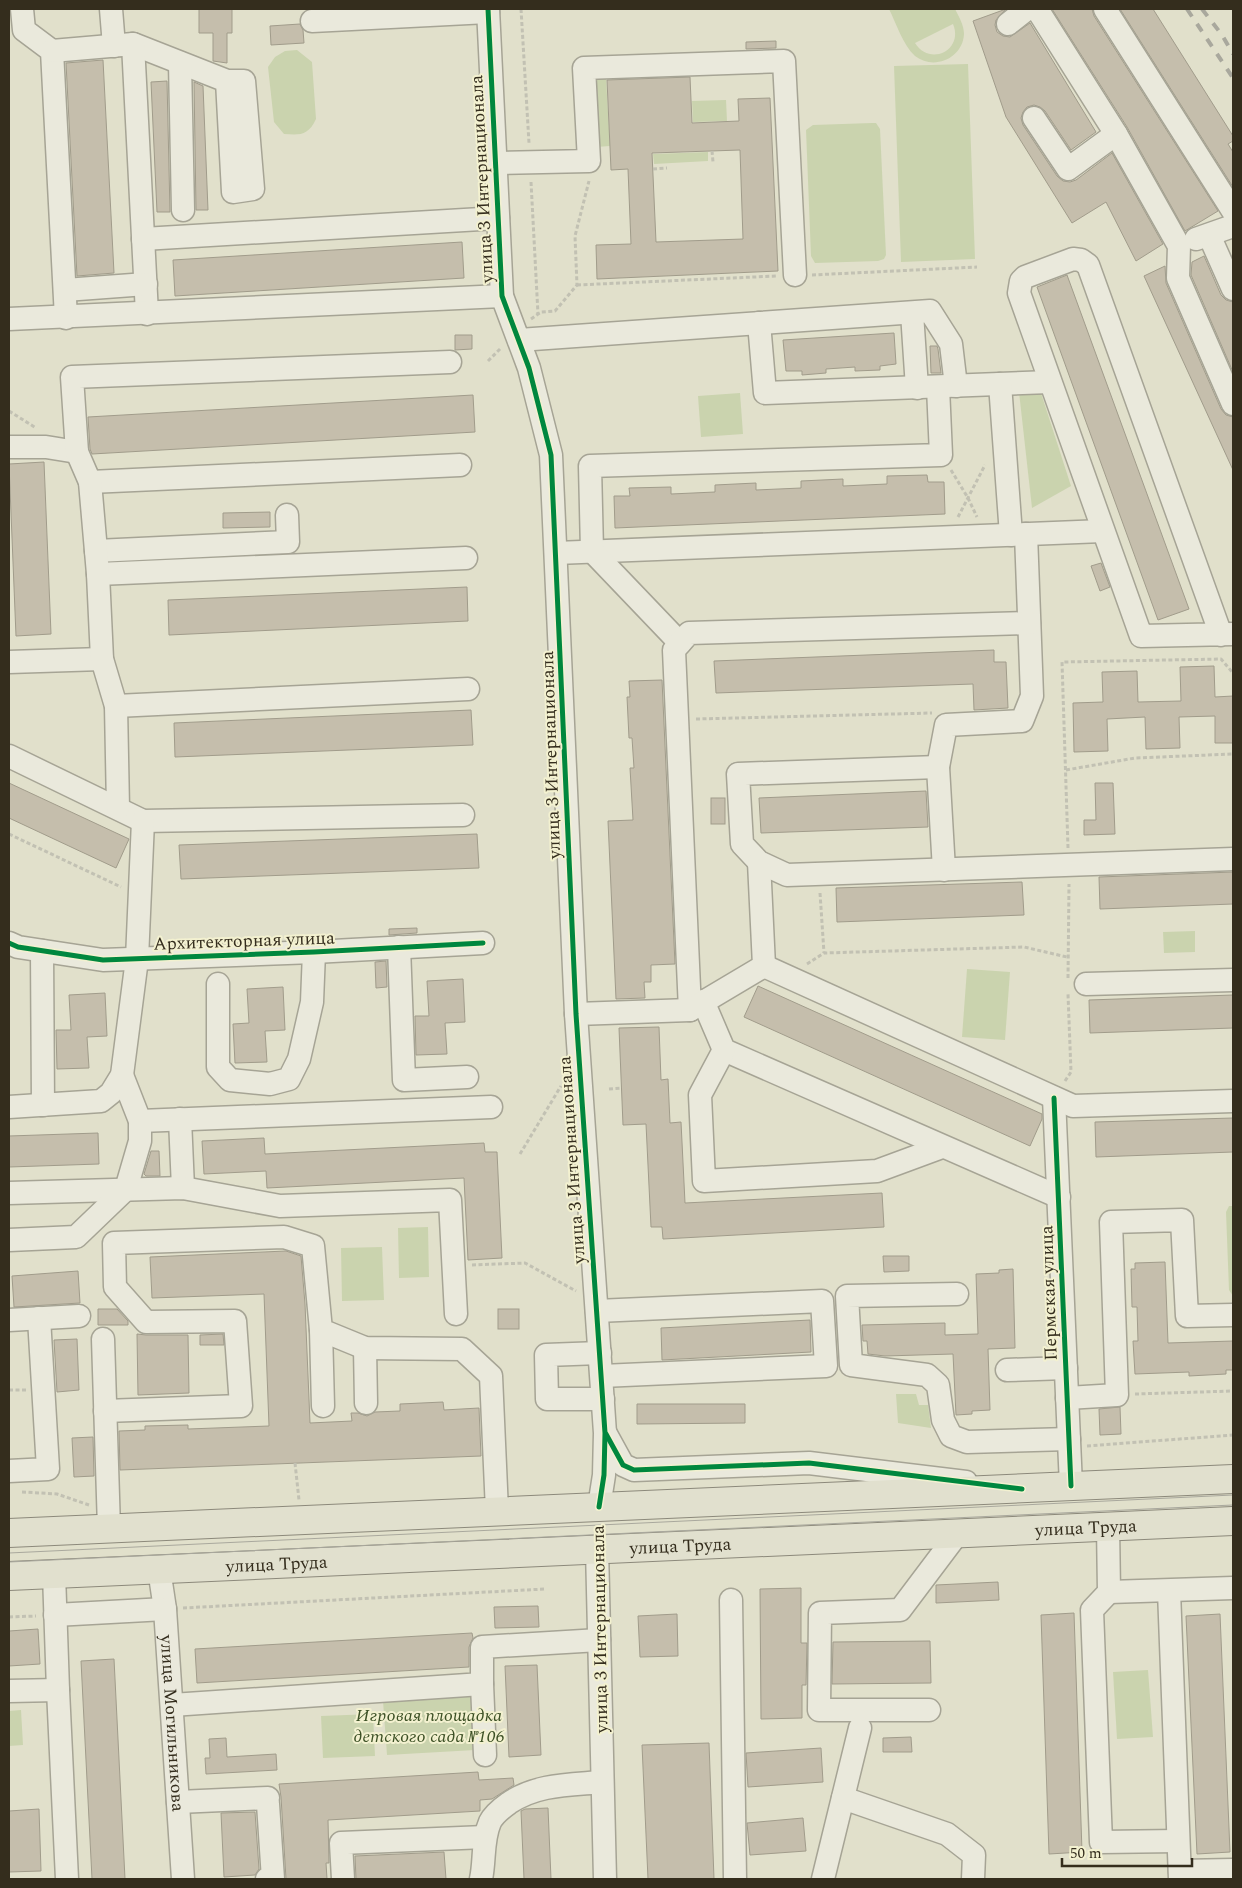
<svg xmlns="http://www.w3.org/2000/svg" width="1242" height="1888" viewBox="0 0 1242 1888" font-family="Spectral,serif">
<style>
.green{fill:#cad3ae;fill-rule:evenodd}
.building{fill:#c5beac;stroke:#a19c8b;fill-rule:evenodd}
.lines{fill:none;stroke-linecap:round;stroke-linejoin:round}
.minor-casing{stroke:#a6a495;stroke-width:25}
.major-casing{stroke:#8c897b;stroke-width:30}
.path{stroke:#c2c1b3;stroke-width:3;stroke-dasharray:4 2.5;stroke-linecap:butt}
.minor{stroke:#eae9dc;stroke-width:22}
.major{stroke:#e1e0ce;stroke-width:28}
.tram{stroke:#a9a89d;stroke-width:1}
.rail{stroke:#a9a89d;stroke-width:4;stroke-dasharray:9 9;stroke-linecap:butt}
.cycleway-casing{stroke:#f3f1d0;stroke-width:8}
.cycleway{stroke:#00873e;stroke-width:5}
.labels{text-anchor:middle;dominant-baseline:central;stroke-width:4;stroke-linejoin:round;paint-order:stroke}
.street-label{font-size:18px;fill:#342d1d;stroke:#f3f1d0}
.park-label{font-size:18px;font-style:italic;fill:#3c5025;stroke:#f3f1d0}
</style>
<rect width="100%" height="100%" fill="#e1e0cb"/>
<g class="green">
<path d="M889,9H955C959,17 964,25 964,34C963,58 934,71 915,56C903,45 896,23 889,9ZM953,24C964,50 930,67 915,43Z"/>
<path d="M297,50L312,62L316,119C308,136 300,135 284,134L274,122L268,67L275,57L285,51Z"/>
<polygon points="968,64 975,259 901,262 894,66"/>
<polygon points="593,78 606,78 610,146 596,147"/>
<polygon points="726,100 727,121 693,122 692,101"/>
<polygon points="872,123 876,123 880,129 886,255 884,259 878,261 815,263 811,256 806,130 813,125"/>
<polygon points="708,152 708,161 654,164 653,154"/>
<polygon points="1040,390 1071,486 1032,508 1019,392"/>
<polygon points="740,393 743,434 701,437 698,396"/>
<polygon points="1195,931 1195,952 1164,953 1163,932"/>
<polygon points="967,969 1010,972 1005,1040 962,1037"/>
<polygon points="1229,1206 1233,1206 1233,1296 1229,1290 1226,1212"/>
<polygon points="428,1227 429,1277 399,1278 398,1228"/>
<polygon points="382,1247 384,1300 342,1301 341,1248"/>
<polygon points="896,1394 916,1394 919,1405 928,1405 931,1428 898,1423"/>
<polygon points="1148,1670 1153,1737 1117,1739 1113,1672"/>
<polygon points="472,1696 475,1750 387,1755 383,1701"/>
<polygon points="21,1710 23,1745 9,1746 9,1711"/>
<polygon points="373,1714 375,1756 323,1758 321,1716"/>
</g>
<g class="building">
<polygon points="199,9 232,9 232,33 227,33 227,63 213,61 213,33 199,33"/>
<polygon points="1006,9 996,20 995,25 997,32 1003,36 1010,37 1030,23 1096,132 1071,150 1045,111 1040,107 1034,105 1027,107 1023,112 1021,118 1023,125 1057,176 1063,181 1070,182 1076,180 1112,153 1163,244 1136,261 1106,202 1072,223 1006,117 973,21"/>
<polygon points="1052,9 1092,9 1094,16 1218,211 1185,231 1127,127"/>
<polygon points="1120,9 1153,9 1233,136 1233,141 1228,144 1233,152 1233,187"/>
<polygon points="300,24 303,30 304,43 271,45 270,26"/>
<polygon points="776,41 776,48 746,49 746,42"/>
<polygon points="103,60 114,273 77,276 66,63"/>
<path d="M690,77L692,123L739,121L738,99L770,98L778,271L597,279L596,245L631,244L628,169L611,170L607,80ZM740,150L743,239L656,242L652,153Z"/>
<polygon points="167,81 170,212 157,212 151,82"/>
<polygon points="194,82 203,86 208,210 196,210"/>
<polygon points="462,242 464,278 175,296 173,260"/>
<polygon points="1204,256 1221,295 1226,300 1233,302 1233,372 1191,275 1192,262"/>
<polygon points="1165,266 1166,283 1221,409 1226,415 1233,417 1233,470 1144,276"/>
<polygon points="1067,275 1189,609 1158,620 1037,287"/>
<polygon points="894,333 896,364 880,366 880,370 855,371 855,367 826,369 826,373 802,375 802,371 786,371 783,340"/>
<polygon points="455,335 472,335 472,349 455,350"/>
<polygon points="930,346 937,346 938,349 941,373 931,373"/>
<polygon points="473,395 475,432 92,454 90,449 88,417"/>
<polygon points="44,462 51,634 16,636 9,464"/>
<polygon points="927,475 928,482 944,482 945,514 615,528 614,496 630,496 629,488 671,487 671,494 715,492 715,485 756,483 756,490 801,488 801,481 843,479 843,486 887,484 887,476"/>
<polygon points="270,512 270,527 223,528 223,513"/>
<polygon points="1101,563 1110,587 1100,591 1091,566"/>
<polygon points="467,587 468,621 169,635 168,600"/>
<polygon points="994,650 994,662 1006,662 1008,708 974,710 973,684 716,693 714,661"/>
<polygon points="1214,666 1215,697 1233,696 1233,743 1215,743 1215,716 1179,717 1180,748 1146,749 1145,717 1107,719 1108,751 1074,752 1073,703 1103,702 1102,672 1137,671 1138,702 1181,701 1180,667"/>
<polygon points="662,680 675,964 651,965 651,982 644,982 645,998 616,999 608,821 633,820 630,768 634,768 632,738 629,738 627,697 630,697 629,681"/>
<polygon points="471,710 473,745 175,757 174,723"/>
<polygon points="9,783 129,839 116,868 9,818"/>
<polygon points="1095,783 1113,783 1115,834 1084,835 1084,820 1096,820"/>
<polygon points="926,791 928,827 761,833 759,798"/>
<rect x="711" y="798" width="14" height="26"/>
<polygon points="477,834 479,868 181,879 179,845"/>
<polygon points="1233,872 1233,904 1100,909 1099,877"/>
<polygon points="1022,882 1024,915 837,922 836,888"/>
<polygon points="417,928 417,933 389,935 389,929"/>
<polygon points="386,961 387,987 376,988 375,962"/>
<polygon points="463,979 465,1022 445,1023 447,1054 416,1055 415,1016 429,1016 427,981"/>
<polygon points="758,986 1042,1114 1042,1119 1030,1146 744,1017"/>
<polygon points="283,987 285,1030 265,1031 267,1062 235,1063 233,1024 249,1023 247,989"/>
<polygon points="105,993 107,1036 87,1037 89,1068 57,1069 56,1030 71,1030 69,995"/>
<polygon points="1233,995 1233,1028 1090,1033 1089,1000"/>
<polygon points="659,1027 661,1080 668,1079 670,1123 681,1122 685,1203 882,1193 884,1227 663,1239 662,1227 651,1227 646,1124 623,1125 619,1028"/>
<polygon points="1233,1118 1233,1152 1096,1157 1095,1122"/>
<polygon points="98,1133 99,1164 9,1167 9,1136"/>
<polygon points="264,1138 265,1154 484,1143 485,1152 497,1152 502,1258 468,1260 464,1178 267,1188 266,1171 204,1174 202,1141"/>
<polygon points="151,1151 159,1151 160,1176 146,1176 144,1174"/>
<polygon points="286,1251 301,1256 305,1304 310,1423 352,1421 351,1413 358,1413 367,1416 375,1412 400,1411 400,1404 443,1402 444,1410 479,1408 481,1456 120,1470 119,1431 145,1430 145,1426 188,1425 188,1429 269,1426 264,1294 152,1298 150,1257"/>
<polygon points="883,1256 909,1256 909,1271 884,1272"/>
<polygon points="1165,1262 1168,1343 1233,1341 1233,1370 1226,1370 1226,1374 1189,1376 1189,1372 1135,1374 1133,1341 1138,1341 1137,1307 1132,1307 1131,1269 1135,1269 1135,1263"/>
<polygon points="1013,1269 1015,1348 988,1349 990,1410 972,1411 972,1414 956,1415 953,1354 885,1356 868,1354 867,1341 863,1341 862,1325 945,1323 945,1335 978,1334 976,1274 999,1273 999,1270"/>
<polygon points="78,1271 80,1303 14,1307 12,1276"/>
<polygon points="98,1309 117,1309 128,1321 128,1325 98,1325"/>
<rect x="498" y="1309" width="21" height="20"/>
<polygon points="810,1320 811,1352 662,1360 661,1328"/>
<polygon points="137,1334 146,1335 188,1335 189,1393 138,1395"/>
<polygon points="223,1334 224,1345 200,1345 200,1335"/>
<polygon points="77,1339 79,1390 57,1392 54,1340"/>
<polygon points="637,1404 745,1404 745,1423 637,1424"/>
<polygon points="1120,1407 1121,1434 1100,1435 1099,1409"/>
<polygon points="93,1437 94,1476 74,1477 72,1438"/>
<polygon points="998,1582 999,1600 936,1603 936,1585"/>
<polygon points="801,1588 801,1643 807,1643 806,1685 802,1685 802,1718 761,1719 760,1589"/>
<polygon points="538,1606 539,1627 495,1628 494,1607"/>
<polygon points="1074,1613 1082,1852 1049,1854 1041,1615"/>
<polygon points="677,1614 678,1656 640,1657 638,1616"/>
<polygon points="1220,1614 1230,1852 1197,1854 1186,1616"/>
<polygon points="38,1629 40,1664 9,1666 9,1631"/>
<polygon points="472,1633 473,1638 469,1647 469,1667 197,1683 195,1649"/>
<polygon points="930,1641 931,1683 832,1684 833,1642"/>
<polygon points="114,1659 125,1879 92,1879 81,1661"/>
<polygon points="537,1665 541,1755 509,1757 505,1666"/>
<polygon points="911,1737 912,1752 883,1752 883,1738"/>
<polygon points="226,1738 227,1757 276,1754 277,1770 206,1774 205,1758 210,1758 209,1739"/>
<polygon points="709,1743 714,1879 648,1879 642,1745"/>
<polygon points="821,1748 823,1782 748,1787 746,1753"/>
<polygon points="478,1772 479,1780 513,1778 514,1785 492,1799 480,1800 480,1811 328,1820 329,1863 326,1863 327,1879 286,1879 281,1797 279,1784"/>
<polygon points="548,1808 551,1879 524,1879 521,1811 525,1809"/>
<polygon points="39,1809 41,1871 9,1872 9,1811"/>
<polygon points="255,1812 259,1869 255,1875 224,1877 221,1813"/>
<polygon points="803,1818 806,1851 750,1855 747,1823"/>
<polygon points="444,1852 446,1879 356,1879 355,1856"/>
</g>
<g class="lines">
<defs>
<g id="minor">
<polyline points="22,9 24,30 52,51 66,318"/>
<polyline points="111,9 114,46"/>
<polyline points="488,9 502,296 529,368 551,455 576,1014 605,1433 604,1475 599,1507"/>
<polyline points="1037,9 1116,134 1179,246 1178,278 1233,404"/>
<polyline points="1105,9 1233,211"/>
<polyline points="312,21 488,12"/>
<polyline points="1008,24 1027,9"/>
<polyline points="133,44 227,81 233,192 253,189 244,81 227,81"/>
<polyline points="52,51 133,44 147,314"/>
<polyline points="180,63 183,210"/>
<polyline points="1034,118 1068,169 1116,134"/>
<polyline points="495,163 589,161 584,68 784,61 795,275"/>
<polyline points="1209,235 1233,289"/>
<polyline points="143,239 498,218"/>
<polyline points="1196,239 1233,226"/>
<polyline points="65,290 146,284"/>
<polyline points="912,313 917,388"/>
<polyline points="9,319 502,296"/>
<polyline points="759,323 765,393 1050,382"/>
<polyline points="519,340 930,311 951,344 956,386"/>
<polyline points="1000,384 1011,535"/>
<polyline points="9,447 46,447 77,452"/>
<polyline points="90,482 460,465"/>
<polyline points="96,551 288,542 287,515"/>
<polyline points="556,553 1103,531"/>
<polyline points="98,574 466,558"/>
<polyline points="1221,635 1088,265 1081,260 1073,259 1025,277 1021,281 1019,293 1141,636 1233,634"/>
<polyline points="680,643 592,551 590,466 941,455 938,387"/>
<polyline points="9,662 102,659"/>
<polyline points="116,706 468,689"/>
<polyline points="9,756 143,821 463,815"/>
<polyline points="938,767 738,774 742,844 759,862 787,875 1233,859"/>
<polyline points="118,808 116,706 102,659 98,574 90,482 77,452 72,377 450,362"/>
<polyline points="944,870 938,767 946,725 1022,721 1032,696 1026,534"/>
<polyline points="9,943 18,947 103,960 314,952 483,943"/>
<polyline points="399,947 404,1080 467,1077"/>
<polyline points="42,951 43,1105"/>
<polyline points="764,966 1073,1106 1233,1101"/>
<polyline points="218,984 218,1067 230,1080 270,1084 289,1079 299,1059 312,1002 314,952"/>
<polyline points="1086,984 1233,980"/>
<polyline points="703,1001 724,1050 1059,1197"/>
<polyline points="690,1010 674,650 689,633 1029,623"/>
<polyline points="576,1014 690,1010 764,966 759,862"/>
<polyline points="724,1050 700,1095 704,1181 877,1171 942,1147"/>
<polyline points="1054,1098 1071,1486"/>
<polyline points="9,1107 101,1101 111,1093 122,1075 137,959 143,821"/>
<polyline points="180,1119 183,1188"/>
<polyline points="140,1121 491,1107"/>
<polyline points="9,1193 183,1188 280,1206 450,1200 456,1314"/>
<polyline points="9,1240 76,1237 126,1189 140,1141 140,1121 122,1075"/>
<polyline points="957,1294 847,1296 851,1365 927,1375 938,1385 943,1420 951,1436 967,1442 1069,1439"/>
<polyline points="597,1311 822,1301 826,1366 602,1376"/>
<polyline points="9,1320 79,1316"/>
<polyline points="321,1330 323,1406"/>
<polyline points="103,1339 109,1528"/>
<polyline points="365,1348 366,1403"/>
<polyline points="600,1353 546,1355 547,1399 603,1399"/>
<polyline points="1007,1370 1066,1368"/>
<polyline points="1067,1398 1117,1395 1111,1222 1182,1220 1187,1316 1233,1315"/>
<polyline points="105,1411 241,1406 235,1321 146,1322 115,1287 114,1243 284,1237 313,1246 321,1330 365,1348 462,1349 491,1376 497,1511"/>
<polyline points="606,1434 623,1465 634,1470 809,1463 966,1482"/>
<polyline points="9,1471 48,1469 39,1318"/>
<polyline points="1108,1526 1109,1592 1092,1610 1101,1842 1178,1841"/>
<polyline points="597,1549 605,1879"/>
<path id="s1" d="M159,1569L165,1609L183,1879"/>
<polyline points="54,1574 58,1690"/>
<polyline points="1169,1591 1180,1879"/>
<polyline points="1109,1592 1233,1588"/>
<polyline points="731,1600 735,1879"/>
<polyline points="55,1615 165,1609"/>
<polyline points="482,1684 485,1755"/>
<polyline points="9,1691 58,1690 67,1879"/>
<polyline points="172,1705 482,1684 482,1647 599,1640"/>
<polyline points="929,1710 819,1710 820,1613 900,1610 958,1533"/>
<polyline points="843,1798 947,1834 974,1855 973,1879"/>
<polyline points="178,1802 268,1798"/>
<polyline points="1180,1871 1233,1870"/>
<polyline points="267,1879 273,1879 268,1804"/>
<polyline points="343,1879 341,1843 485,1837"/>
<path d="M481,1879C485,1861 482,1840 490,1822C494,1814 502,1808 509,1803C537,1784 569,1785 602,1782"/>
<polyline points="823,1879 860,1728"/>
</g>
<g id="major">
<polyline points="9,1533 1233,1479"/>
<path id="s2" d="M9,1576L1233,1521"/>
</g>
</defs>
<use href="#minor" class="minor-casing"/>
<use href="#major" class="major-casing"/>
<g class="path">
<polyline points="521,9 529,143"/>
<polyline points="712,151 713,162"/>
<polyline points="653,169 667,168"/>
<polyline points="531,182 538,314"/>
<polyline points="812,275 977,267"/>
<polyline points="577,285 776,276"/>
<polyline points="531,319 541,312 555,311 577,285 575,236 589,181"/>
<polyline points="488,361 501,348"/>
<polyline points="9,411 36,428"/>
<polyline points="951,470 968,498 977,517"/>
<polyline points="958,517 985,465"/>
<polyline points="696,719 932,713"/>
<polyline points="1066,770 1135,758 1233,754"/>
<polyline points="9,834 121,887"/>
<polyline points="1068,848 1062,662 1221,659 1233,673"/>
<polyline points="820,893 824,953"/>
<polyline points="807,964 824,953 1024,947 1067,957"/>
<polyline points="1068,978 1069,884"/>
<polyline points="1065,1081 1071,1072 1068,994"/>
<polyline points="609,1089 622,1088"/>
<polyline points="520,1154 561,1086"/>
<polyline points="472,1265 525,1263 576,1291"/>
<polyline points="9,1390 26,1390"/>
<polyline points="1135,1394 1233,1391"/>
<polyline points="1087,1446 1233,1435"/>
<polyline points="295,1463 299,1500"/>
<polyline points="22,1492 57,1494 89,1505"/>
<polyline points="183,1608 545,1589"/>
<polyline points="9,1617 36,1616"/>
</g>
<use href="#minor" class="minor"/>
<use href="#major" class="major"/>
<g class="tram">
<polyline points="9,1553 1233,1495"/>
<polyline points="9,1562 1233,1505"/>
</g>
<g class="rail">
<polyline points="1187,9 1233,78"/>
<polyline points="1202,9 1222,35 1233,54"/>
</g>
<defs>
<g id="cycleway">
<polyline points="488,9 502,296 529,368 551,455 576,1014 605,1433 604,1475 599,1507"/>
<polyline points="9,943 18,947 103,960 314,952 483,943"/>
<polyline points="1054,1098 1071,1486"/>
<polyline points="606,1434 623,1465 634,1470 809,1463 1022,1489"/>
</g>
</defs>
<use href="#cycleway" class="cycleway-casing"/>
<use href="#cycleway" class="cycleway"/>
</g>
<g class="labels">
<g class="street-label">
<text transform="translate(482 179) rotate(-93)">улица 3 Интернационала</text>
<text transform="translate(551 755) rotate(-92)">улица 3 Интернационала</text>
<text transform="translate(244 941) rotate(-2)">Архитекторная улица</text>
<text transform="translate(572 1160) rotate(-94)">улица 3 Интернационала</text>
<text transform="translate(1049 1293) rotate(-92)">Пермская улица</text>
<text stroke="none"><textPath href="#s2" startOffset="1078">улица Труда</textPath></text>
<text stroke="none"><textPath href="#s2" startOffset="672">улица Труда</textPath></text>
<text stroke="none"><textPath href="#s2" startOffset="268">улица Труда</textPath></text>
<text transform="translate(600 1629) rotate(-91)">улица 3 Интернационала</text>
<text stroke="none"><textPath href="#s1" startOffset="155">улица Могильникова</textPath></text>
</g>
<g class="park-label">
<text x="429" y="1715">Игровая площадка<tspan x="429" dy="21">детского сада №106</tspan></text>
</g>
</g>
<rect width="1242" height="1888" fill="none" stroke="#342d1d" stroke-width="20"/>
<path d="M1062 1858v8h130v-8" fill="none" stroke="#342d1d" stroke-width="2.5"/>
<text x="1070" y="1858" font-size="15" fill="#342d1d" stroke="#f3f1d0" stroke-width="4" paint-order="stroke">50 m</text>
</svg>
